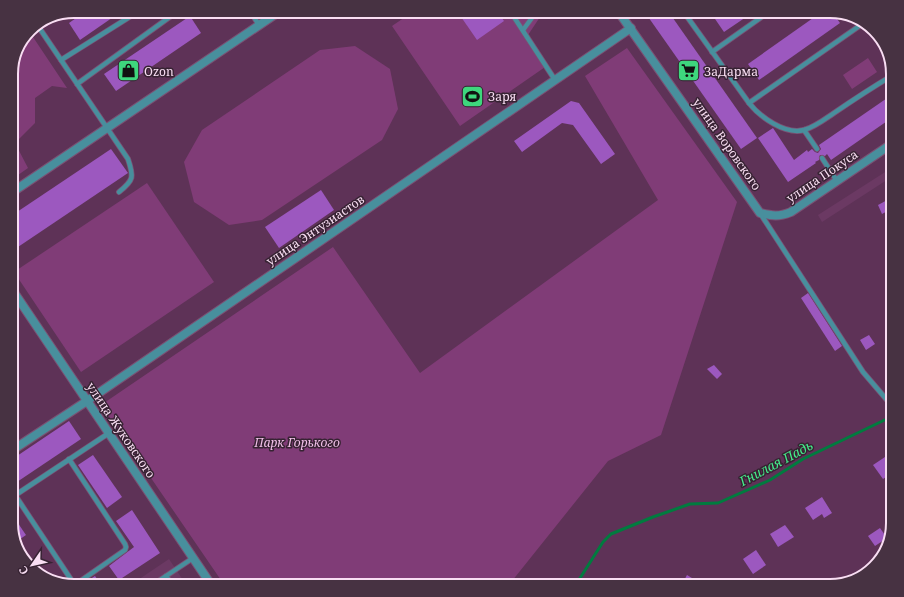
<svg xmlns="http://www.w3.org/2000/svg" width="904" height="597" viewBox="0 0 904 597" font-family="'Noto Serif',serif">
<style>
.built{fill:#6b3963}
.green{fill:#803c77}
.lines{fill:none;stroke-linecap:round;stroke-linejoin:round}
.stream{stroke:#017b3f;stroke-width:3}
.building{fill:#9c58bf}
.service-casing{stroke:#7a5173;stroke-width:6}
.minor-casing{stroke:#7a5173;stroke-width:10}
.service{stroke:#488f9d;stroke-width:4.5}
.minor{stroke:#488f9d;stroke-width:8}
.labels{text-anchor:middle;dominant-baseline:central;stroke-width:3;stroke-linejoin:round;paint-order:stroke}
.poi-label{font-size:12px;fill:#f9def3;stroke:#372333;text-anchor:start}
.street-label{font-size:12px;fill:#f9def3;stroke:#372333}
.park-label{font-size:12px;font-style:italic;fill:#f1bfe8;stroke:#372333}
.water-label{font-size:13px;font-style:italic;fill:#45ee8b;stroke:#372333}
.rim{fill:none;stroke:#f9def3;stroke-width:2}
</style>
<rect width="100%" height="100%" fill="#5e3257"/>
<g class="built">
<polygon points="893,167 893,176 822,222 818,215"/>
<polygon points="169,559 187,586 129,586"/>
</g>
<g class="green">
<polygon points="414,11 544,11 528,35 548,65 460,126 392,26"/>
<polygon points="29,31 67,88 52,86 35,98 35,123 15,143 28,168 11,180 11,70"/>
<polygon points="355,46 390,69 398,109 382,140 262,220 229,225 194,202 184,162 202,130 320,50"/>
<polygon points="627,48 737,202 661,435 608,461 508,586 225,586 101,405 333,247 420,373 658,200 585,76"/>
<polygon points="868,58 877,72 852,89 843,75"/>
<polygon points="147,183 214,282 81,372 14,272"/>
</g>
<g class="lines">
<polyline class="stream" points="575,586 603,542 611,534 653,517 690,504 718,503 770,480 803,459 893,416"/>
</g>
<g class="building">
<polygon points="86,11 122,11 80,40 69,23"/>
<polygon points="457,11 497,11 504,21 477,40"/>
<polygon points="644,11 668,11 757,138 741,149"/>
<polygon points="720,11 755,11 724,32 713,16"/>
<polygon points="823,11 832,12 840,23 759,80 748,64"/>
<polygon points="190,16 201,33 116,91 104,74"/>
<polygon points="893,94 893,117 831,160 827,154 825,156 820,155 819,157 819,160 815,162 816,163 788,182 758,138 773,128 794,160 807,150 808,152 812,149 815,152 818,153 821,149 819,145"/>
<polygon points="571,101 579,103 615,154 601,164 573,125 562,123 522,152 514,141"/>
<polygon points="111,149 128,173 15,249 11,243 11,216"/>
<polygon points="321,190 334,210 279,248 265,227"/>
<polygon points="893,197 893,208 882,214 878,205"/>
<polygon points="808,293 842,346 835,351 801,298"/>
<polygon points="869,335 875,344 866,350 860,340"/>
<polygon points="714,365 722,374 717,379 707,369"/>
<polygon points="69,421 81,439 11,486 11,460"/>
<polygon points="93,455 122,497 107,508 78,465"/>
<polygon points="888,455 893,462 893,472 883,479 873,465"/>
<polygon points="822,497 832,513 824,518 822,514 813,520 805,508"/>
<polygon points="132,510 160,553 119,580 109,566 134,547 116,521"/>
<polygon points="11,513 26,535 16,542 11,527"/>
<polygon points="785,525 794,537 778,547 770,534"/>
<polygon points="880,528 887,538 875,546 868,536"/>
<polygon points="756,550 766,565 753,574 743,559"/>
<polygon points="687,575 705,586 681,586"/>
<polygon points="95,576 102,586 76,586 81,585"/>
</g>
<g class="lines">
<defs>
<g id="service">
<polyline points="250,11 259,25"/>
<polyline points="510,11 555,80"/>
<path d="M683,11L749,103C760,117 785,135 804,130C815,127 825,119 834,113C853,100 873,87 893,75"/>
<path d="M38,26L128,159C134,177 134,180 119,192"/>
<polyline points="523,30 537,11"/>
<polyline points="712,52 770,11"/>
<polyline points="61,60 139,11"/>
<polyline points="77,84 178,11"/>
<polyline points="749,103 865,22"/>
<polyline points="804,130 817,149"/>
<polyline points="822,158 837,181"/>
<polyline points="760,213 863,372 893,407"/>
<polyline points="15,495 72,581 75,582 79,582 125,550 126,547 125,544 69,459"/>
<polyline points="11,498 109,433"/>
<polyline points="166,576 173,586"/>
<polyline points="151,586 193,558"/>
</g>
<g id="minor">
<path d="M618,11L760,213C772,216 779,217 791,212L893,143"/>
<polyline points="11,193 280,11"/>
<polyline points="11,288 212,586"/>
<polyline points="11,451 87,401 631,28"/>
</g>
</defs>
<use href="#service" class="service-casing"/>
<use href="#minor" class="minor-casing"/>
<use href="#service" class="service"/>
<use href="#minor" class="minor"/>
</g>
<defs>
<symbol id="shop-square" viewBox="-11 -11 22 22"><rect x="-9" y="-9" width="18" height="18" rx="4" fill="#3ed77d" stroke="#372333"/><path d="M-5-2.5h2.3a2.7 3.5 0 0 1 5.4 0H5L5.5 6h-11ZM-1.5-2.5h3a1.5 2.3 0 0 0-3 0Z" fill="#111"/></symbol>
<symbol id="supermarket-square" viewBox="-11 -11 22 22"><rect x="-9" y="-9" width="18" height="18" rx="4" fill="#3ed77d" stroke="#372333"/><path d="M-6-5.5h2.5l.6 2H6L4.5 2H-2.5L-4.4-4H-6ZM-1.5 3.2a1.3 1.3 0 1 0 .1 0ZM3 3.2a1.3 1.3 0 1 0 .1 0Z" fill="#111"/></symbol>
<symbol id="stadium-square" viewBox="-11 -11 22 22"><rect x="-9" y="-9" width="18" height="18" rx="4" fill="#3ed77d" stroke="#372333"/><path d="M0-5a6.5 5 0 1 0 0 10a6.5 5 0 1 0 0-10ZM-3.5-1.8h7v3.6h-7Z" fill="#111"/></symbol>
</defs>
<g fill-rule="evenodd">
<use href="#shop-square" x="116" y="58" width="25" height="25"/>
<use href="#supermarket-square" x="676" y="58" width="25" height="25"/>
<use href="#stadium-square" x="460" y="84" width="25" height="25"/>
</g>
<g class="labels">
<g class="poi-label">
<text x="144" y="71">Ozon</text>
<text x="704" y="71">ЗаДарма</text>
<text x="488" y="96">Заря</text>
</g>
<g class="street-label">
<text transform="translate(727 144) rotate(55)">улица Воровского</text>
<text transform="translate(822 176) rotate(-34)">улица Покуса</text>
<text transform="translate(315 230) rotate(-34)">улица Энтузиастов</text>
<text transform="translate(121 430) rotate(56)">улица Жуковского</text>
</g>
<g class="park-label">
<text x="297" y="442">Парк Горького</text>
</g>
<g class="water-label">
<text transform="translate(776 463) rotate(-28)">Гнилая Падь</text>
</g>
</g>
<path d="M0 0H904V597H0ZM74 18H830A56 56 0 0 1 886 74V523A56 56 0 0 1 830 579H74A56 56 0 0 1 18 523V74A56 56 0 0 1 74 18Z" fill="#473242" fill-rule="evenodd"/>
<path class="rim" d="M74 18H830A56 56 0 0 1 886 74V523A56 56 0 0 1 830 579H74A56 56 0 0 1 18 523V74A56 56 0 0 1 74 18Z"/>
<g transform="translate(32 565) rotate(236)" stroke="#372333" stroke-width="3" paint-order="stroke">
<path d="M0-3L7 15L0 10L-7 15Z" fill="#f9def3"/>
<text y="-6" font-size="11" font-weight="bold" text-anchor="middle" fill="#f9def3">С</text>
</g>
</svg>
